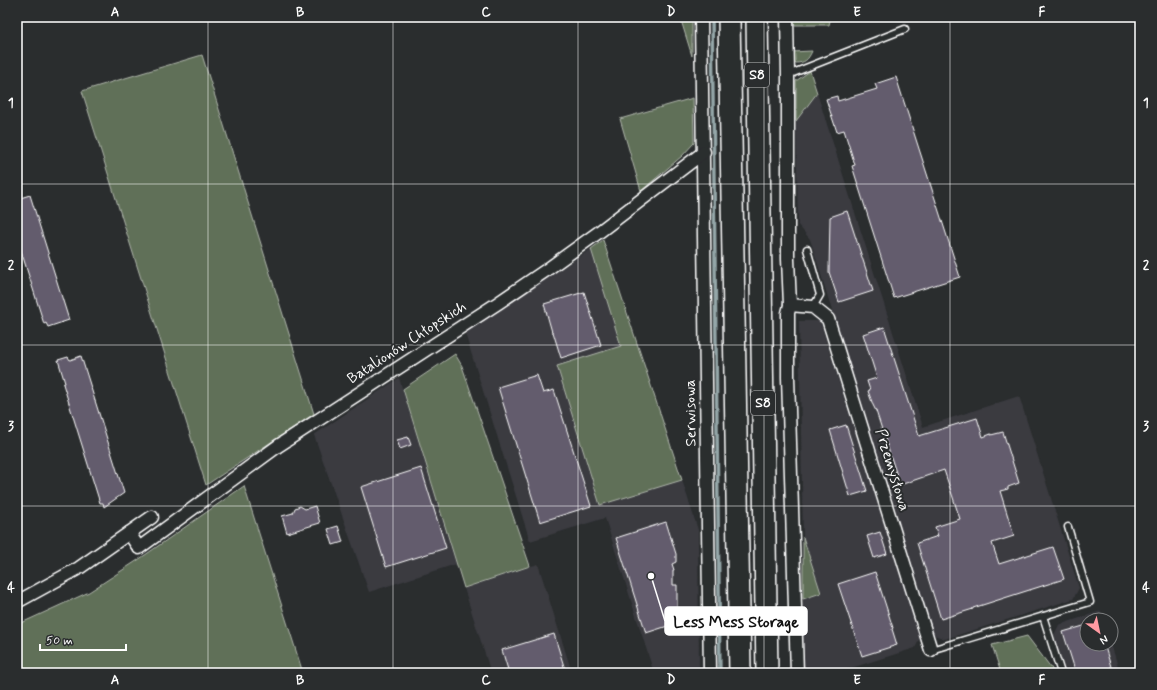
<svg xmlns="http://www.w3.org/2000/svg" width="1157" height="690" viewBox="0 0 1157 690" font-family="Mynerve,sans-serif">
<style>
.built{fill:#3b3b41}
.green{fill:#606f58;stroke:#b0b7ac}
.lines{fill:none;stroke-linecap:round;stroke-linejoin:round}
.stream{stroke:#94a6a8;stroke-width:3.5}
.building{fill:#645c6d;stroke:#fff}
.service-casing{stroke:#fff;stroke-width:9}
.minor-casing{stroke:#fff;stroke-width:15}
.motorway-casing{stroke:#fff;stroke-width:24}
.service{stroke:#2a2d2e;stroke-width:6}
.minor{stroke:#2a2d2e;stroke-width:12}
.motorway{stroke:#2a2d2e;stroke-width:21}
.grid{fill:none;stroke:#fff;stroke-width:1;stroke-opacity:0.55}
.labels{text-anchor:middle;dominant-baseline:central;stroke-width:4;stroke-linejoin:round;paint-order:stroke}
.shield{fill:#2a2d2e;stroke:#bfc0c0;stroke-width:1}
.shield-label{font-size:14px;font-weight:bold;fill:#fff}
.street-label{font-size:15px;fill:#fff;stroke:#2a2d2e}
.leader{fill:none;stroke:#fff;stroke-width:1.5}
.callout-dot{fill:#fff;stroke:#2a2d2e;stroke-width:1.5}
.callout{fill:#fff;stroke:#fff;stroke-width:1.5}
.callout-label{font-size:16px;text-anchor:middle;font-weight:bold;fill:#111}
.neatline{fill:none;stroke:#fff;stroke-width:1.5}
.grid-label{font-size:13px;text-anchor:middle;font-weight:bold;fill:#fff}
</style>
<rect width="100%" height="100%" fill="#2a2d2e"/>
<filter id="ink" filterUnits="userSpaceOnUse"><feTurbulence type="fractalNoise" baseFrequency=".025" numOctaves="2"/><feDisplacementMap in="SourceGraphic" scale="8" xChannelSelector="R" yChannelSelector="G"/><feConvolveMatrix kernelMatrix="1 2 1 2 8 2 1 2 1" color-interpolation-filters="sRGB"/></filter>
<g filter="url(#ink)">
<g class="built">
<polygon points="817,93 923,427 1019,396 1079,588 1073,599 945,639 932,634 810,239 798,225 796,121"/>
<polygon points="591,249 621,347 557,367 600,505 682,480 698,530 699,673 654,673 605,518 530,541 465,333"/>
<polygon points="799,321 820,321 920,638 915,648 835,673 803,673 803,599 821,593 803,537"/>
<polygon points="399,378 456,564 369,592 314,435"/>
<polygon points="538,564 572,673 491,673 464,588"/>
<polygon points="1101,611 1103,620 1087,620 1087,644 1111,644 1120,673 1066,673 1054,635 1059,625"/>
</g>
<g class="green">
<polygon points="680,17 692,17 692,56"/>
<polygon points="792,17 831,17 829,25 793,25"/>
<path d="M812,51C808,60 805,63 795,63L792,57V52Z"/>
<polygon points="202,55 314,414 206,485 82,91"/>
<polygon points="810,71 817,93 796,121 796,81"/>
<polygon points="693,98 694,143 682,156 641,191 620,119"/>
<polygon points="603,240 682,480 600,505 557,366 621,346 591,249"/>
<polygon points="455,354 462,366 530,566 464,588 403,389"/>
<polygon points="244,486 303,673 17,673 17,625 89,592 138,560"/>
<polygon points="803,537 821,593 803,599"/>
<polygon points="1027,636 1052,669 1053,673 1001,673 992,645"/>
</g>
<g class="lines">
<polyline class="stream" points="712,17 720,673"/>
</g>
<g class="building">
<polygon points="896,77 960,277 894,298 852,166 855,165 844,130 837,132 826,99 837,96 838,101 877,89 875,84"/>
<polygon points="30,195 69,320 48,327 46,323 44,324 17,238 17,199"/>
<polygon points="847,211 873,291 839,302 829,272 830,217"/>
<polygon points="584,292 601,345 561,358 553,332 552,332 544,304"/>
<polygon points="884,327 919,436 977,418 983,437 991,434 991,435 1003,432 1019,483 1008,487 1008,489 1000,491 1014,536 992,543 999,564 1053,547 1064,579 973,608 973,609 941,619 917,543 938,536 935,527 960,519 944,470 900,485 876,411 873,405 868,391 870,390 867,381 877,378 863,334"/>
<polygon points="81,356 124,493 104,507 103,503 100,503 81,442 63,384 65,383 58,360 68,357 70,360"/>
<polygon points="537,375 543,393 554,390 591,506 540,522 498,387"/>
<polygon points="846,425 867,491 850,496 830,430"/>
<polygon points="408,437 411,445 400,449 397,440"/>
<polygon points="421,468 446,548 386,567 361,487"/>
<polygon points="300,506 305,509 315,506 320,523 287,533 282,516 293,513 295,508"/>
<polygon points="666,522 676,554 676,562 672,564 674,570 673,570 673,585 677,585 677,623 646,633 616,538"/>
<polygon points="338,526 343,542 333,545 328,529"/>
<polygon points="880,532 887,554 874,558 867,536"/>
<polygon points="875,572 893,628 892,629 897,645 862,656 838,584"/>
<polygon points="1087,625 1087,644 1104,644 1113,673 1076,673 1063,632"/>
<polygon points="554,634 566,673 509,673 502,650"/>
</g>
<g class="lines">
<defs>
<g id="service">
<polyline points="788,75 905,29"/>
<polyline points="807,249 820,295 813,307"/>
<polyline points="1043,616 1061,673"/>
<polyline points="931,650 1090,602 1068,527"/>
</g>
<g id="minor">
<polyline points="701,17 710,673"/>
<polyline points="787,17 788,75 788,259 790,305 788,313 788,377 797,673"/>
<polyline points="790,305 813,307 828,319 931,650"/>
<polyline points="129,533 139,548 278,446 498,303 545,271 599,232 704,152"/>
<polyline points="17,602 79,568 152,517"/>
</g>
<g id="motorway">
<polyline points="729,17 740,673"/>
<polyline points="757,17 767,673"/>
</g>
</defs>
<use href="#service" class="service-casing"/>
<use href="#minor" class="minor-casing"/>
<use href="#motorway" class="motorway-casing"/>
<use href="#service" class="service"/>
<use href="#minor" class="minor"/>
<use href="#motorway" class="motorway"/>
</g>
</g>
<path class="grid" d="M208,17V673M393,17V673M578,17V673M764,17V673M950,17V673M17,184H1140M17,345H1140M17,506H1140"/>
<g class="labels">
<g class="shield">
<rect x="745" y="63" width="24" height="24" rx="3"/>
<rect x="751" y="391" width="24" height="24" rx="3"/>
</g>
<g class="shield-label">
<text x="757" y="75">S8</text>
<text x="763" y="403">S8</text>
</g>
<g class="street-label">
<text transform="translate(407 343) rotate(-33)">Batalionów Chłopskich</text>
<text transform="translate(691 413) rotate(-91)">Serwisowa</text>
<text transform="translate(892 470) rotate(73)">Przemysłowa</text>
</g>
</g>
<path class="leader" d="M651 576L665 621"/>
<circle class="callout-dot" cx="651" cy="576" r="4"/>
<rect class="callout" x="665" y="607" width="142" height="28" rx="4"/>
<g class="callout-label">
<text x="736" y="627">Less Mess Storage</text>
</g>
<rect width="1157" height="690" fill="none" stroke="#2a2d2e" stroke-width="44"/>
<g transform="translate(1099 632) rotate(147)"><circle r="19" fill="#2a2d2e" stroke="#7f8182"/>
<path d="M0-3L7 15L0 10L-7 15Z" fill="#ff9aa2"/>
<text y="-6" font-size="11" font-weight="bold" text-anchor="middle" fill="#ffffff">N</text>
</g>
<path d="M40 644v6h86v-6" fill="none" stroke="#ffffff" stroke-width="2"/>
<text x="46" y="644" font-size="12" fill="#ffffff" stroke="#2a2d2e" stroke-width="3" paint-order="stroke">50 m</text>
<rect x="22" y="22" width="1113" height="646" class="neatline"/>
<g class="grid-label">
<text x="115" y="16">A</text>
<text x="300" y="16">B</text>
<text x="486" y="16">C</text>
<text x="671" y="16">D</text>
<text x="857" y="16">E</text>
<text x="1042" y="16">F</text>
<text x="11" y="107">1</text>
<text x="1146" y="107">1</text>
<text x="11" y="269">2</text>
<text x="1146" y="269">2</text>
<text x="11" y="430">3</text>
<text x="1146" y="430">3</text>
<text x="11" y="592">4</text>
<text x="1146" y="592">4</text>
<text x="115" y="684">A</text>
<text x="300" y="684">B</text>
<text x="486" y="684">C</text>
<text x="671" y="684">D</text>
<text x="857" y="684">E</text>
<text x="1042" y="684">F</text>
</g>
</svg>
